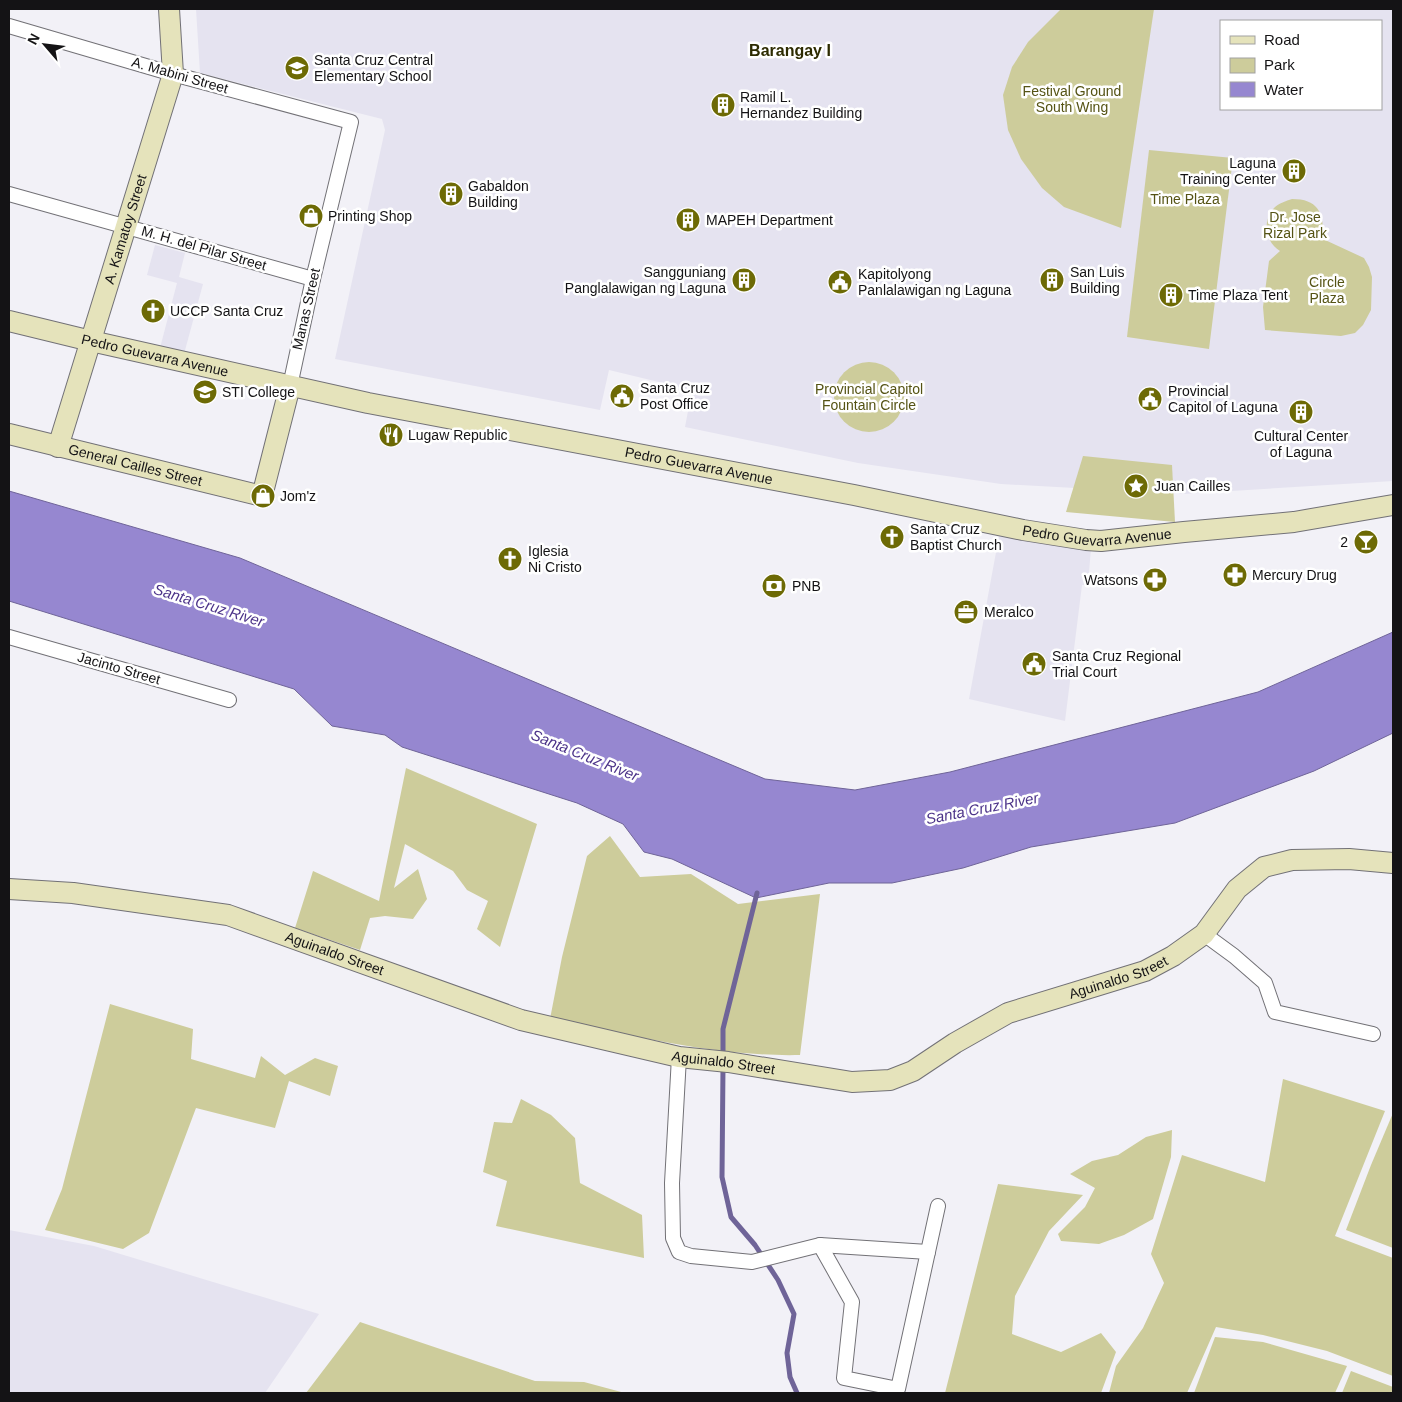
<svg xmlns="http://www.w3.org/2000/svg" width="1402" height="1402" viewBox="0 0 1402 1402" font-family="Arial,sans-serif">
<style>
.built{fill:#e5e3f0;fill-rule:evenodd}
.green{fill:#cdcc9b}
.water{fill:#9687d0;stroke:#6f6498}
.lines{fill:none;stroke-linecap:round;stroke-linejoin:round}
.stream{stroke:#6f6498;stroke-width:5}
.street-casing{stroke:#727176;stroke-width:16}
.secondary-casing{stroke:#727176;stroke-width:22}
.street{stroke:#fff;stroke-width:14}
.secondary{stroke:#e5e3bb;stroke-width:20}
.labels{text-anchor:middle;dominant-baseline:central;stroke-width:5;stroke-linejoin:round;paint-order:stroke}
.poi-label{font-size:14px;fill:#141315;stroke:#fff;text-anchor:start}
.street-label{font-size:14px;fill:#141315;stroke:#fff}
.park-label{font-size:14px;fill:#555314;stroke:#fff}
.water-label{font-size:15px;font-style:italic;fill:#4c3389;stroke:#fff}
.quarter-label{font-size:16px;font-weight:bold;fill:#2d2b01;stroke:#fff}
</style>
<rect width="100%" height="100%" fill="#f2f1f7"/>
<g class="built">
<path d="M196,9H1393V481L1183,494L1001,484L858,463L685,427L692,390L609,370L600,410L335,359L385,130L382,119L200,73ZM1221,21H1381V109H1221Z"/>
<polygon points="155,245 185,253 179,277 203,284 184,354 160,348 177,283 147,275"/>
<polygon points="999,536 1091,548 1088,585 1082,585 1065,721 969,699"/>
<polygon points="9,1230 94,1246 319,1314 265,1393 9,1393"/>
</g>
<g class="green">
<polygon points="1061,9 1154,9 1121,228 1064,207 1042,188 1021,159 1008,130 1003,95 1012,67 1028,42"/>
<polygon points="1149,150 1233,158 1209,349 1127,337"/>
<path d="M1292,199C1320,199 1324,215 1323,239L1364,258L1369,267L1372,277L1371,310L1363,325L1355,333L1341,336L1265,330L1263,307L1269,261L1280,251C1265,242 1262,221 1274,208C1279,203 1286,201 1292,199Z"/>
<circle cx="869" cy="397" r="35"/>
<polygon points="1083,456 1172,465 1175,522 1066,512"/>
<polygon points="406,768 537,824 500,947 477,929 488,901 467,890 453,871 405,844 394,888 418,869 427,899 413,919 385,916 370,918 360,950 295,928 313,871 379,901"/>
<path d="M610,836L640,877L691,874L738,904L820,894L800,1055C716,1057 633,1035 550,1019L562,957L587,856Z"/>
<polygon points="110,1004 193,1029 191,1059 255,1078 261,1056 285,1075 315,1058 338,1066 330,1096 289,1081 275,1128 196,1108 149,1233 123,1249 45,1230 62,1189"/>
<polygon points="1283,1079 1385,1111 1335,1236 1393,1258 1393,1376 1327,1351 1263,1335 1216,1327 1187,1393 1109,1393 1116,1366 1143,1328 1164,1283 1151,1254 1182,1155 1265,1182"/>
<polygon points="521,1099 551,1115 575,1138 580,1183 642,1215 644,1258 496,1226 507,1181 483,1172 494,1122 512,1123"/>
<polygon points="1393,1113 1393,1248 1346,1230 1371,1165"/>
<polygon points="1172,1130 1171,1157 1153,1219 1124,1235 1099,1244 1061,1241 1058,1234 1085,1207 1095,1188 1070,1174 1092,1161 1118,1155 1146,1137"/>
<polygon points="998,1184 1083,1195 1049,1231 1015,1296 1012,1334 1061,1352 1101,1333 1116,1352 1101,1393 945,1393"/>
<polygon points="360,1322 535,1381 584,1382 625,1393 306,1393"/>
<polygon points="1215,1337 1263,1342 1347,1366 1335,1393 1194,1393"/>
<polygon points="1351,1371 1393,1387 1393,1393 1342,1393"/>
</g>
<polygon class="water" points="9,491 240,558 765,779 855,790 950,772 1258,692 1393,632 1393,733 1314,771 1175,823 1031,847 963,868 892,883 829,883 756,898 672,859 644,852 623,824 577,803 402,747 385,735 332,726 294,689 9,601"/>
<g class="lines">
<g class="stream">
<polyline points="723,1058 723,1029 757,893"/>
<polyline points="723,1066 722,1177 731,1217 755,1245 778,1280 794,1314 787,1353 790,1377 797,1393"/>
</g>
<defs>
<g id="street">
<polyline points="9,26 173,74 351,122 313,279 290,386"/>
<polyline points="9,194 313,279"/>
<polyline points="9,637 229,700"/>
<polyline points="1204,934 1234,956 1265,983 1275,1012 1373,1034"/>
<polyline points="679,1057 672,1183 673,1238 679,1252 691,1256 752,1262 820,1245 928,1252"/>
<polyline points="820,1245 852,1302 844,1378 898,1389 938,1206"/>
</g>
<g id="secondary">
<path id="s1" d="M9,321L91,341L368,403L854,495L1023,530L1086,540L1101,541L1184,532L1294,522L1393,505"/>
<path id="s2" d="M9,434L262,496L290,386"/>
<path id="s3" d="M58,447L173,74L169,9"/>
<path id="s4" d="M9,889L73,893L228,915L521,1020L679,1057L728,1062L852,1082L890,1080L913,1071L955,1043L1008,1013L1145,971L1173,956L1204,934L1237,889L1264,867L1292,860L1349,859L1393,863"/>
</g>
</defs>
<use href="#street" class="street-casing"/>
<use href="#secondary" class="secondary-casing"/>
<use href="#street" class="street"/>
<use href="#secondary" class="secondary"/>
</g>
<defs>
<symbol id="school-disc" viewBox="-11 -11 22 22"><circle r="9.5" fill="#6d6a05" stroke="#fff"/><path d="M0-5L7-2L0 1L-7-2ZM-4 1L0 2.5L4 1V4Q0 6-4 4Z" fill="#fff"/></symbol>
<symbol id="building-disc" viewBox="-11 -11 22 22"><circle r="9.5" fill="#6d6a05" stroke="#fff"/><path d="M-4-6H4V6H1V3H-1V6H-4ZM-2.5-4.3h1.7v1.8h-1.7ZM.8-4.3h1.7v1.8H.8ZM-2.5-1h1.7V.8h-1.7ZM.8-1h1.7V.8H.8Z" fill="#fff"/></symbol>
<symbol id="shop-disc" viewBox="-11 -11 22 22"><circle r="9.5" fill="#6d6a05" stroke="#fff"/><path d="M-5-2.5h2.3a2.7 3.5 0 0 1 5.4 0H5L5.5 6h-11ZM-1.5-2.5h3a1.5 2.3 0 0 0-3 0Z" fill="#fff"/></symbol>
<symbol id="civic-disc" viewBox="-11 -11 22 22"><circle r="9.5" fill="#6d6a05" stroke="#fff"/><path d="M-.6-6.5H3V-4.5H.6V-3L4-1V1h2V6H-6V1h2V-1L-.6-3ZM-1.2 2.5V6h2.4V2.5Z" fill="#fff"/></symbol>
<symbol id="church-disc" viewBox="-11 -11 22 22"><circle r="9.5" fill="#6d6a05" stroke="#fff"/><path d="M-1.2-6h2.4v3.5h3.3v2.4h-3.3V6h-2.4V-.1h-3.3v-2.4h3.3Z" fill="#fff"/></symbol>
<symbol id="university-disc" viewBox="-11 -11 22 22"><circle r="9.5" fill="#6d6a05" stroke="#fff"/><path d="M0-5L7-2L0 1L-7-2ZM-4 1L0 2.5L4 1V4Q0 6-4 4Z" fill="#fff"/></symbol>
<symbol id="restaurant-disc" viewBox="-11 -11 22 22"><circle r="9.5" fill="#6d6a05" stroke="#fff"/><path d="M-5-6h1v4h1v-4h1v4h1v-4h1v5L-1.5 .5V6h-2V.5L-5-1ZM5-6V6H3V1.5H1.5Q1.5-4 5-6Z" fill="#fff"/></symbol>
<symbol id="sight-disc" viewBox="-11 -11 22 22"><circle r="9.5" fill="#6d6a05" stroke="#fff"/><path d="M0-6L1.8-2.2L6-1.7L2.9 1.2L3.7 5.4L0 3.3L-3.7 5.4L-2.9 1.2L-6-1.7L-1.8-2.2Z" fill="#fff"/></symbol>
<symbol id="bar-disc" viewBox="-11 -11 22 22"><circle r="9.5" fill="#6d6a05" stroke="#fff"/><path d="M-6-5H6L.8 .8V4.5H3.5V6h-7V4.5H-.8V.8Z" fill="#fff"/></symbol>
<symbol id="pharmacy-disc" viewBox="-11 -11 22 22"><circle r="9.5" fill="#6d6a05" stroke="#fff"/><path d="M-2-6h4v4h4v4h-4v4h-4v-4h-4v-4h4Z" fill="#fff"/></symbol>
<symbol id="bank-disc" viewBox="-11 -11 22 22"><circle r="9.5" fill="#6d6a05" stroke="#fff"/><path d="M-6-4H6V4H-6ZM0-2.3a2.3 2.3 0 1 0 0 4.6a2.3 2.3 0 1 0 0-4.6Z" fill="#fff"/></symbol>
<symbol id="office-disc" viewBox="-11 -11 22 22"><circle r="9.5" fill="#6d6a05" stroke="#fff"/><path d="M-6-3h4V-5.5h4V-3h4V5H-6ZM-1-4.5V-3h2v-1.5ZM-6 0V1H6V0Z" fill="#fff"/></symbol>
</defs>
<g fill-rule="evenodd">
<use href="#school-disc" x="283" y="54" width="28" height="28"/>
<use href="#building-disc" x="709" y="91" width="28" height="28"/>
<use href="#building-disc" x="1280" y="157" width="28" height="28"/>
<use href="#building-disc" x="437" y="180" width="28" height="28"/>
<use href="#shop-disc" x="297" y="202" width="28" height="28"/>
<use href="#building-disc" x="674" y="206" width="28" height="28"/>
<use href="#building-disc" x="730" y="266" width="28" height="28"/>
<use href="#building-disc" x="1038" y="266" width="28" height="28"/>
<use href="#civic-disc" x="826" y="268" width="28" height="28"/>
<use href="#building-disc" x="1157" y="281" width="28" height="28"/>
<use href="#church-disc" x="139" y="297" width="28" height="28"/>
<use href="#university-disc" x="191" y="378" width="28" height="28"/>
<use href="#civic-disc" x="608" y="382" width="28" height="28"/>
<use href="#civic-disc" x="1136" y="385" width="28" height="28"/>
<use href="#building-disc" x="1287" y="398" width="28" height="28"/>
<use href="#restaurant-disc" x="377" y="421" width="28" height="28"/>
<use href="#sight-disc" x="1122" y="472" width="28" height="28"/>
<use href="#shop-disc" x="249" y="482" width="28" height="28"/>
<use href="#church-disc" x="878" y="523" width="28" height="28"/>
<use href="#bar-disc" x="1352" y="528" width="28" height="28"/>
<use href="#church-disc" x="496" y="545" width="28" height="28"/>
<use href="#pharmacy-disc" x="1221" y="561" width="28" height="28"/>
<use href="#pharmacy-disc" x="1141" y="566" width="28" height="28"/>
<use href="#bank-disc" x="760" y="572" width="28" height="28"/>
<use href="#office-disc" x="952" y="598" width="28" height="28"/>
<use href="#civic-disc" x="1020" y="650" width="28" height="28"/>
</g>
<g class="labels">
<g class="poi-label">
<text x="314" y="60">Santa Cruz Central<tspan x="314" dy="16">Elementary School</tspan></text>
<text x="740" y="97">Ramil L.<tspan x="740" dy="16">Hernandez Building</tspan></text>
<text x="1276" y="163" text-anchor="end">Laguna<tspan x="1276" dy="16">Training Center</tspan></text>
<text x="468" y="186">Gabaldon<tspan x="468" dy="16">Building</tspan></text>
<text x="328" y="216">Printing Shop</text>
<text x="706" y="220">MAPEH Department</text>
<text x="726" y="272" text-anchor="end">Sangguniang<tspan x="726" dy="16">Panglalawigan ng Laguna</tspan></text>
<text x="1070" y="272">San Luis<tspan x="1070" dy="16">Building</tspan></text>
<text x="858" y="274">Kapitolyong<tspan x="858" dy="16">Panlalawigan ng Laguna</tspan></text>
<text x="1188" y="295">Time Plaza Tent</text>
<text x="170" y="311">UCCP Santa Cruz</text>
<text x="640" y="388">Santa Cruz<tspan x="640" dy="16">Post Office</tspan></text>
<text x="1168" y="391">Provincial<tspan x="1168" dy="16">Capitol of Laguna</tspan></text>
<text x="222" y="392">STI College</text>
<text x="408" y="435">Lugaw Republic</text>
<text x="1301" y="436" text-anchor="middle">Cultural Center<tspan x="1301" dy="16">of Laguna</tspan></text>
<text x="1154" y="486">Juan Cailles</text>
<text x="280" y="496">Jom'z</text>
<text x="910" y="529">Santa Cruz<tspan x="910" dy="16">Baptist Church</tspan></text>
<text x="1348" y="542" text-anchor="end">2</text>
<text x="528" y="551">Iglesia<tspan x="528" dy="16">Ni Cristo</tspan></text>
<text x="1252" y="575">Mercury Drug</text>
<text x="1138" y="580" text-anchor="end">Watsons</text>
<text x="792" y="586">PNB</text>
<text x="984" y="612">Meralco</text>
<text x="1052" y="656">Santa Cruz Regional<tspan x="1052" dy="16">Trial Court</tspan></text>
</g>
<g class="street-label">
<text transform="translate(180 75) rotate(16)">A. Mabini Street</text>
<text stroke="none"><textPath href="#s3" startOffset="228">A. Kamatoy Street</textPath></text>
<text transform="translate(204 248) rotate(16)">M. H. del Pilar Street</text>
<text transform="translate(306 309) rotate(-77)">Manas Street</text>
<text stroke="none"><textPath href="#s1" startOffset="150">Pedro Guevarra Avenue</textPath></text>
<text stroke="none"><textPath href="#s2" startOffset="130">General Cailles Street</textPath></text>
<text stroke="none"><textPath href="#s1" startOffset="705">Pedro Guevarra Avenue</textPath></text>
<text stroke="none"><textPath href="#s1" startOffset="1110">Pedro Guevarra Avenue</textPath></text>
<text transform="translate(119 668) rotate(16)">Jacinto Street</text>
<text stroke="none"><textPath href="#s4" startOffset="334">Aguinaldo Street</textPath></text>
<text stroke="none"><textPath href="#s4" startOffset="1159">Aguinaldo Street</textPath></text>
<text stroke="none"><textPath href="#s4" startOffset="739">Aguinaldo Street</textPath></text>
</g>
<g class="park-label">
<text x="1072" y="91">Festival Ground<tspan x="1072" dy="16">South Wing</tspan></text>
<text x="1185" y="199">Time Plaza</text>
<text x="1295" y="217">Dr. Jose<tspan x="1295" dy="16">Rizal Park</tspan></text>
<text x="1327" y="282">Circle<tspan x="1327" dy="16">Plaza</tspan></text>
<text x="869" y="389">Provincial Capitol<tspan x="869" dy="16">Fountain Circle</tspan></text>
</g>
<g class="water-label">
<text transform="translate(209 605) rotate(17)">Santa Cruz River</text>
<text transform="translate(585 755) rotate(22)">Santa Cruz River</text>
<text transform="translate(982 808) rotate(-11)">Santa Cruz River</text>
</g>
<g class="quarter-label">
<text x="790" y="50">Barangay I</text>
</g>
</g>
<rect width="1402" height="1402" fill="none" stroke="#141315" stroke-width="20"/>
<rect x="1220" y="20" width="162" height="90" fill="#ffffff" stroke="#a1a1a1"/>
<rect x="1230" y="36" width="25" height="8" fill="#e5e3bb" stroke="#a1a1a1"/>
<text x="1264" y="45" font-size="15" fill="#141315">Road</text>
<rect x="1230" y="58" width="25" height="15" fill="#cdcc9b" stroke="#a1a1a1"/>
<text x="1264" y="70" font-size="15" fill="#141315">Park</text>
<rect x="1230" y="82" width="25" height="15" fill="#9687d0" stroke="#a1a1a1"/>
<text x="1264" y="95" font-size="15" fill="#141315">Water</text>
<g transform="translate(45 45) rotate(298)" stroke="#ffffff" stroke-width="4" paint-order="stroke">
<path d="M0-4L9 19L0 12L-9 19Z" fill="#141315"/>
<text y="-8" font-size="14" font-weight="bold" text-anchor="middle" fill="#141315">N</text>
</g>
</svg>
